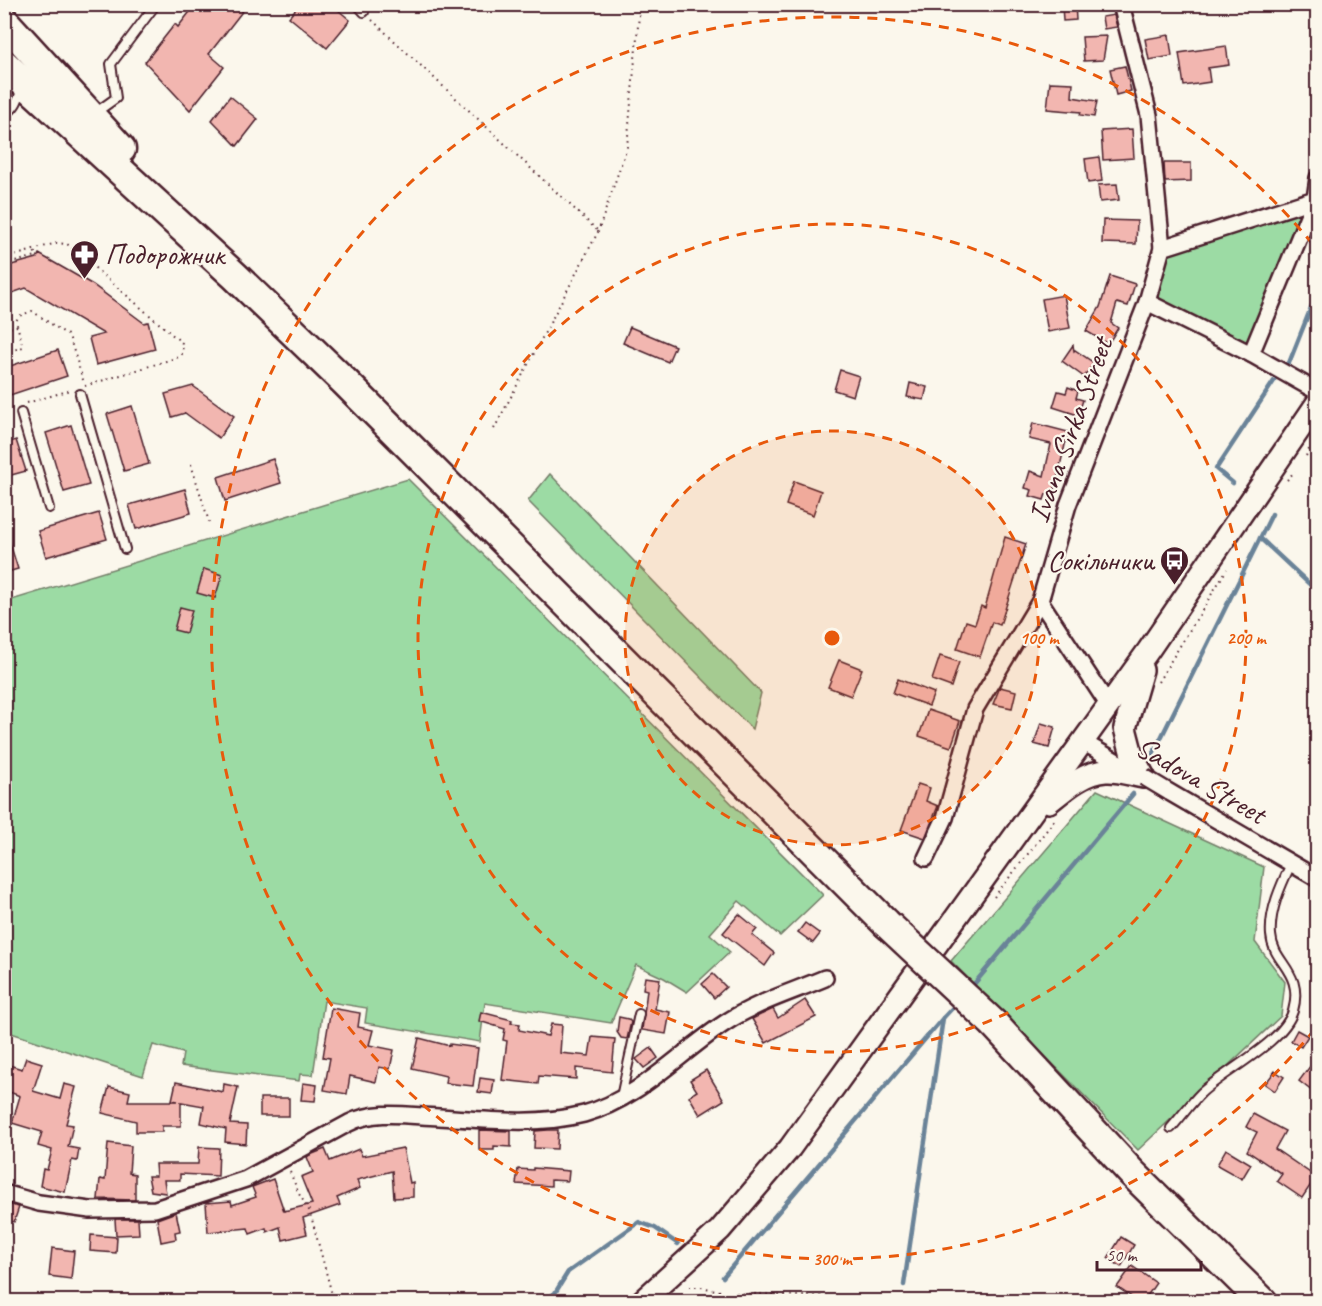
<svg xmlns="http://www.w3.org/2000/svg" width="1322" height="1306" viewBox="0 0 1322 1306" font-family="Caveat,sans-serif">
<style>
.green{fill:#9cdba4;stroke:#737d68;stroke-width:1.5}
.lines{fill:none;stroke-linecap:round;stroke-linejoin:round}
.stream{stroke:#6a8398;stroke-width:4.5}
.building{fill:#f2b6b0;stroke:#4a1f2b;stroke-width:1.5}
.lane-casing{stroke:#4a1f2b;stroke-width:12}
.street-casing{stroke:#4a1f2b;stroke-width:20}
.secondary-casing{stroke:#4a1f2b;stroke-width:26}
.highway-casing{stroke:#4a1f2b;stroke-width:33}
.path{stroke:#4a1f2b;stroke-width:2;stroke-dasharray:1.5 4.5;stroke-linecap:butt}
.lane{stroke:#fbf7ec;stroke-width:8}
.street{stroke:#fbf7ec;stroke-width:15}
.secondary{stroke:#fbf7ec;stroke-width:21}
.highway{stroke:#fbf7ec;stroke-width:28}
.street-bridge-casing{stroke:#4a1f2b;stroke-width:20;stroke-linecap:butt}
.highway-bridge-casing{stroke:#4a1f2b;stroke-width:33;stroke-linecap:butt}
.street-bridge{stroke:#fbf7ec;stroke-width:15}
.highway-bridge{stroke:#fbf7ec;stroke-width:28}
.ring{fill:none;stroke:#e8590c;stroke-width:3;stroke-dasharray:10 8}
.labels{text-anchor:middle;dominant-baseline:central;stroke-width:4.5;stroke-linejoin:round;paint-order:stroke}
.poi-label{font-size:30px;fill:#4a1f2b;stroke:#fbf7ec;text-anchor:start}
.street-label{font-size:30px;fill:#4a1f2b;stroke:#fbf7ec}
.centre{fill:#e8590c;stroke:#fbf7ec;stroke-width:3}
.ring-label{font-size:18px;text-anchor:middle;font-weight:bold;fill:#e8590c;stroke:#fbf7ec;stroke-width:4.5;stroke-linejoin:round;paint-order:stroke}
</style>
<rect width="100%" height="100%" fill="#fbf7ec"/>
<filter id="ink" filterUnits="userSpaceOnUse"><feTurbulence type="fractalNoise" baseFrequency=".0167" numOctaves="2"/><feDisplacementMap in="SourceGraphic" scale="12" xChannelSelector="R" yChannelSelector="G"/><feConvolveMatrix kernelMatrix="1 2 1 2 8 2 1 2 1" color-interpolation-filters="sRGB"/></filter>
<g filter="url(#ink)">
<g class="green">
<polygon points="1302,205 1309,209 1249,346 1163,304 1155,290 1164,255"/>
<polygon points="550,474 761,693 752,729 528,501"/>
<polygon points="408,479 823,895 780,936 739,901 710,934 730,952 687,992 664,978 636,965 611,1023 485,1003 480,1042 365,1023 367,1008 324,1001 313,1075 300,1074 299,1081 181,1066 183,1053 153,1045 143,1076 5,1031 5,602"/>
<polygon points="1097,790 1264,867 1255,942 1285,982 1281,1016 1138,1150 951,961"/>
</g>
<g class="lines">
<g class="stream">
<polyline points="1289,363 1318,290"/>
<polyline points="1233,483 1216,469 1274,381"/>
<polyline points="1260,538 1318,592"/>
<polyline points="1150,760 1272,514"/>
<polyline points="969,990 1133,794"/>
<polyline points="723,1277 943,1018"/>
<polyline points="904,1285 943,1018 957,1003"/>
<polyline points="543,1302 555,1293 568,1272 639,1222 655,1228 678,1244"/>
</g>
</g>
<g class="building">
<polygon points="196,4 248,4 209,54 224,67 190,110 145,62 175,24 178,27"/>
<polygon points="300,4 331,4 350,20 327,48 289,17"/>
<polygon points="1075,4 1076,20 1063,21 1062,5"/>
<polygon points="1114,15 1117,27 1104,29 1102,17"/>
<polygon points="1169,35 1172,56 1149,60 1145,39"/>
<polygon points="1107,36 1103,60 1084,61 1082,37"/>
<polygon points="1226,46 1229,65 1208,68 1210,82 1184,86 1179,53"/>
<polygon points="1125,66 1131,91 1116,95 1110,69"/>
<polygon points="1050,82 1073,83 1072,97 1097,101 1094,117 1080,115 1081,112 1047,109"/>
<polygon points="230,96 258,119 237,146 212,120"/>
<polygon points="1132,129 1134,158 1103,160 1101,131"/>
<polygon points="1099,157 1102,181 1088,183 1085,159"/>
<polygon points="1164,163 1191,163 1191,181 1165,182"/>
<polygon points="1117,184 1119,200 1100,202 1098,185"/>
<polygon points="1103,220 1137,221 1136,244 1102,243"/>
<polygon points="39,254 93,285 144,323 148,322 155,349 96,365 89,338 104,334 26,288 4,296 4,267 37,258"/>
<polygon points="1110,276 1135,284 1128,306 1117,303 1111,323 1118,328 1108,344 1086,331 1100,307"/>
<polygon points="1064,295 1070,328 1048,332 1042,299"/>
<polygon points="630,327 675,346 668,362 623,343"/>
<polygon points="1073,345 1074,351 1075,350 1094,363 1084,377 1062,361"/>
<polygon points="58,350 67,376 4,397 4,368"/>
<polygon points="840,370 859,376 853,396 834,390"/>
<polygon points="910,383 927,387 924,400 907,397"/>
<polygon points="193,386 234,416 219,438 185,413 172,417 165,394"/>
<polygon points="1068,387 1078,391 1076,398 1083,400 1078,415 1053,407 1058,391 1066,393"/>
<polygon points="132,406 149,464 124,471 107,414"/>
<polygon points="1033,423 1068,432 1053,496 1046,494 1044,500 1030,496 1032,490 1025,488 1030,471 1044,476 1051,444 1029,439"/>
<polygon points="71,425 89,485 64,492 46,433"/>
<polygon points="16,440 26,471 4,477 4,444"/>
<polygon points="273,459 281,483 225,501 218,477"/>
<polygon points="794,481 821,491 813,515 786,505"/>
<polygon points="185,489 191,513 136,529 129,505"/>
<polygon points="99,513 107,539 46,557 38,531"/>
<polygon points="4,534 7,534 18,569 4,573"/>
<polygon points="1005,537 1026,544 1000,625 992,622 980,657 957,649 966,621 975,624 981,606 985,608"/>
<polygon points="204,569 222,575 215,598 197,593"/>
<polygon points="180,607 192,610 186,633 174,630"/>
<polygon points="940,656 959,662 951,687 932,680"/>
<polygon points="839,660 862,669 851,696 828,687"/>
<polygon points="898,679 934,693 929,706 893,693"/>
<polygon points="1000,687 1016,691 1012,708 993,704"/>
<polygon points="928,710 960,721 951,747 919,736"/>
<polygon points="1041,723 1055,727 1049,748 1034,744"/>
<polygon points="918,784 930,788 926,801 938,806 925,838 901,830"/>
<polygon points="739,914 757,929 752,935 774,953 765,966 723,933"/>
<polygon points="805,923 820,934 813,943 798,932"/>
<polygon points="713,974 726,987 714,998 702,984"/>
<polygon points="645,977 660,979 655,1009 670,1012 666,1034 642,1030 647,990 643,989"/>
<polygon points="805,1000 816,1017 766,1043 752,1019 773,1009 778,1018"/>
<polygon points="331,1008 360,1013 358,1027 373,1030 369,1045 394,1050 390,1069 379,1067 376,1082 350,1076 347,1094 324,1090 330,1058 323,1057"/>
<polygon points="481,1012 512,1020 511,1023 520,1024 519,1030 548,1036 551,1024 562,1025 560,1053 589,1056 592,1037 615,1039 612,1072 576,1068 576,1079 539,1076 538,1084 502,1080 507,1041 503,1040 505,1029 479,1021"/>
<polygon points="619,1017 628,1019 631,1022 627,1039 621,1038 617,1032"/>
<polygon points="1297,1030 1308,1036 1301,1047 1291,1041"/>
<polygon points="419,1038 450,1046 450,1044 478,1048 473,1086 445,1083 446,1076 412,1068"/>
<polygon points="651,1048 658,1058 644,1068 636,1059"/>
<polygon points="1317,1057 1317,1095 1299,1081"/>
<polygon points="26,1058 42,1063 33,1091 60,1099 64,1084 76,1087 66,1124 73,1125 68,1147 79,1149 77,1161 72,1160 65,1192 40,1186 43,1169 47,1170 52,1150 38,1146 42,1132 12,1123 20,1096 4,1090 4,1078 9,1065 22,1069"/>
<polygon points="706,1070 724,1100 700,1115 689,1096 697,1091 690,1080"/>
<polygon points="1275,1071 1284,1077 1275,1091 1265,1084"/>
<polygon points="480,1078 494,1080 492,1094 478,1092"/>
<polygon points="176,1082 223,1092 224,1084 238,1087 230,1124 247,1125 246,1144 225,1142 226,1129 201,1123 204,1106 181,1102 181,1126 162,1126 162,1132 136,1132 136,1121 102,1113 109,1087 130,1092 128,1101 178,1101 172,1100"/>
<polygon points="303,1083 317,1085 315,1101 301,1100"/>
<rect x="260" y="1098" width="29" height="18"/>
<polygon points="1253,1114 1285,1131 1275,1149 1316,1177 1302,1198 1277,1181 1282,1174 1247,1151 1257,1132 1246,1127"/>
<polygon points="479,1130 511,1131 511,1147 494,1146 494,1150 479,1150"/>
<polygon points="548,1130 558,1130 557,1149 534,1148 535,1131"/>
<polygon points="108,1143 131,1146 129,1173 135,1174 135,1200 98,1199 100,1179 105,1180"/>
<polygon points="199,1147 219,1148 218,1176 180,1174 180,1180 164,1180 166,1193 151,1191 148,1176 156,1176 155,1164 198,1164"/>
<polygon points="403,1148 410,1183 413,1182 413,1197 394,1198 392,1171 357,1180 360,1188 337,1198 340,1205 303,1218 307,1234 283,1240 280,1227 267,1232 266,1228 250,1234 248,1228 208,1232 206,1203 231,1201 232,1205 256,1197 252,1187 273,1179 284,1211 312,1204 301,1177 313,1172 307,1157 310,1155 325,1149 330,1161 359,1149 362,1156"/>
<polygon points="1226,1149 1251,1164 1242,1179 1217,1165"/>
<polygon points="533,1168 569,1171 568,1181 551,1180 551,1186 516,1184 518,1169 533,1170"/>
<polygon points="4,1203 19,1207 14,1222 4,1220"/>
<polygon points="176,1212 180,1231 175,1232 176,1239 161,1242 157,1219"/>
<polygon points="115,1219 138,1219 139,1234 116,1235"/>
<polygon points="91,1235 117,1237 116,1253 90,1251"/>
<polygon points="1121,1237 1134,1245 1121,1267 1108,1258"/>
<polygon points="52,1248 74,1251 71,1279 49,1276"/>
<polygon points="1132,1266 1156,1283 1143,1302 1139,1302 1117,1287"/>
</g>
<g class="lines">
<defs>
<g id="lane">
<polyline points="357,4 364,12"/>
<polyline points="95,113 116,98 111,64 156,4"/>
<path d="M4,115C16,108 18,100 22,88"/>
<polyline points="80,394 125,549"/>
<polyline points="21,413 49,508"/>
<polyline points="621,1097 639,1014"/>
<path d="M1171,1128C1181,1117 1190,1104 1201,1093C1224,1071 1284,1042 1293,1011C1304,971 1273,964 1271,935C1269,911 1281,885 1291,864"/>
</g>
<g id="street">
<polyline points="1162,248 1315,199"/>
<polyline points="1147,302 1251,354 1318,392"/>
<polyline points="1251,354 1315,199 1318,178"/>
<polyline points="1040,601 1109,706"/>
<polyline points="1083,742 1131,770"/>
<polyline points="1169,792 1318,879"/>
<polyline points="926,858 945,818 975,709 1040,601 1068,505 1147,302 1162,248 1149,115 1121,4"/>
<path d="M4,1193L39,1203L90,1210L155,1209L246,1179L349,1123C377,1109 409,1116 439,1117C487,1120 537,1126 584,1114C639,1099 679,1053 725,1023C755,1003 792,992 825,978"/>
</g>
<g id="secondary">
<polyline points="1142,670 1125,728 1132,755 1144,777"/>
<path d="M1049,802C1065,789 1084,772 1106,771C1118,770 1132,775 1144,777"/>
<polyline points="641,1302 720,1230 790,1148 1148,651 1318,402"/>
</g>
<g id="highway">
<polyline points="4,21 121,149"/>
<polyline points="4,64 235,276 345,382 886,923"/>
<polyline points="994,1024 1131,1172 1263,1302"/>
</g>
</defs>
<use href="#lane" class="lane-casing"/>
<use href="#street" class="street-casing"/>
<use href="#secondary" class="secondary-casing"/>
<use href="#highway" class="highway-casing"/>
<g class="path">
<polyline points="372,20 598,231"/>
<polyline points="4,259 56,243 67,244 182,343 183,353 179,357 85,386"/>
<polyline points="4,265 36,256 34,250"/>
<polyline points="4,329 17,326"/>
<polyline points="4,353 23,347 16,321 19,316 32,311 69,336 84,383"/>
<polyline points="27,403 71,390"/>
<polyline points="494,429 598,232 627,147 640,4"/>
<polyline points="1306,456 1310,447"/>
<polyline points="191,464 209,522"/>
<polyline points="1287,480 1295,471"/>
<polyline points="1158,682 1227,569"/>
<polyline points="994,897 1057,817"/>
<polyline points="290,1172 299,1194 310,1212 334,1302"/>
<polyline points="689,1287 701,1287 729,1293 882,1299 896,1302"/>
</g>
<use href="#lane" class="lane"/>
<use href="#street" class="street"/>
<use href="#secondary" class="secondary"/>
<use href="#highway" class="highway"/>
<defs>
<polyline id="street-bridge" points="1144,777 1169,792"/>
<polyline id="highway-bridge" points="886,923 994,1024"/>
</defs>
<use href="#street-bridge" class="street-bridge-casing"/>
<use href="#highway-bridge" class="highway-bridge-casing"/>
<use href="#street-bridge" class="street-bridge"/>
<use href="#highway-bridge" class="highway-bridge"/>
</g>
</g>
<circle cx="832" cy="638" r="207" fill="#e8590c" fill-opacity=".12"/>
<g class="ring">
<circle cx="832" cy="638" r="207"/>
<circle cx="832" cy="638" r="414"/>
<path d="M1315 1029A621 621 0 1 1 1315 247"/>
</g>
<defs>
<symbol id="pharmacy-pin" viewBox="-11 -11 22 30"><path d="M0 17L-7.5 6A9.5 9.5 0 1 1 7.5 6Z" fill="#4a1f2b" stroke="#fbf7ec"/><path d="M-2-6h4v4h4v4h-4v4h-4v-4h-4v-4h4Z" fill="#fff"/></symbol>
<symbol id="bus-pin" viewBox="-11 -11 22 30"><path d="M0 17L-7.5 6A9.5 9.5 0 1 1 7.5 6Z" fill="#4a1f2b" stroke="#fbf7ec"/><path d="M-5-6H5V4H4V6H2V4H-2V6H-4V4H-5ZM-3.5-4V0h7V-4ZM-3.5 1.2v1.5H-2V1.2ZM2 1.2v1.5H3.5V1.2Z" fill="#fff"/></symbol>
</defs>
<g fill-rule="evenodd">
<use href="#pharmacy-pin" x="68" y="238" width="33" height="45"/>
<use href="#bus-pin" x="1158" y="544" width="33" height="45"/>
</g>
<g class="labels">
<g class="poi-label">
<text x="105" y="254">Подорожник</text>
<text x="1154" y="560" text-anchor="end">Сокільники</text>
</g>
<g class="street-label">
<text transform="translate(1070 430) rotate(-70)">Ivana Sirka Street</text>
<text transform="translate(1201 780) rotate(30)">Sadova Street</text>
</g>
</g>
<circle cx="832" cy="638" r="9" class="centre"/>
<g class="ring-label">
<text x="1039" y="644">100 m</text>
<text x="1246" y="644">200 m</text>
<text x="832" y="1265">300 m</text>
</g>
<rect width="1322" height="1306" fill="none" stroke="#fbf7ec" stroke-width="24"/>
<rect x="12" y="12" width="1298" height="1282" fill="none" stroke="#4a1f2b" stroke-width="2" filter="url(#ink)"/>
<path d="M1097 1261v9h104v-9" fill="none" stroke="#4a1f2b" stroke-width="3"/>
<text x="1106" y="1261" font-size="18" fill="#4a1f2b" stroke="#fbf7ec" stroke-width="4.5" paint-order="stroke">50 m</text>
</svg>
